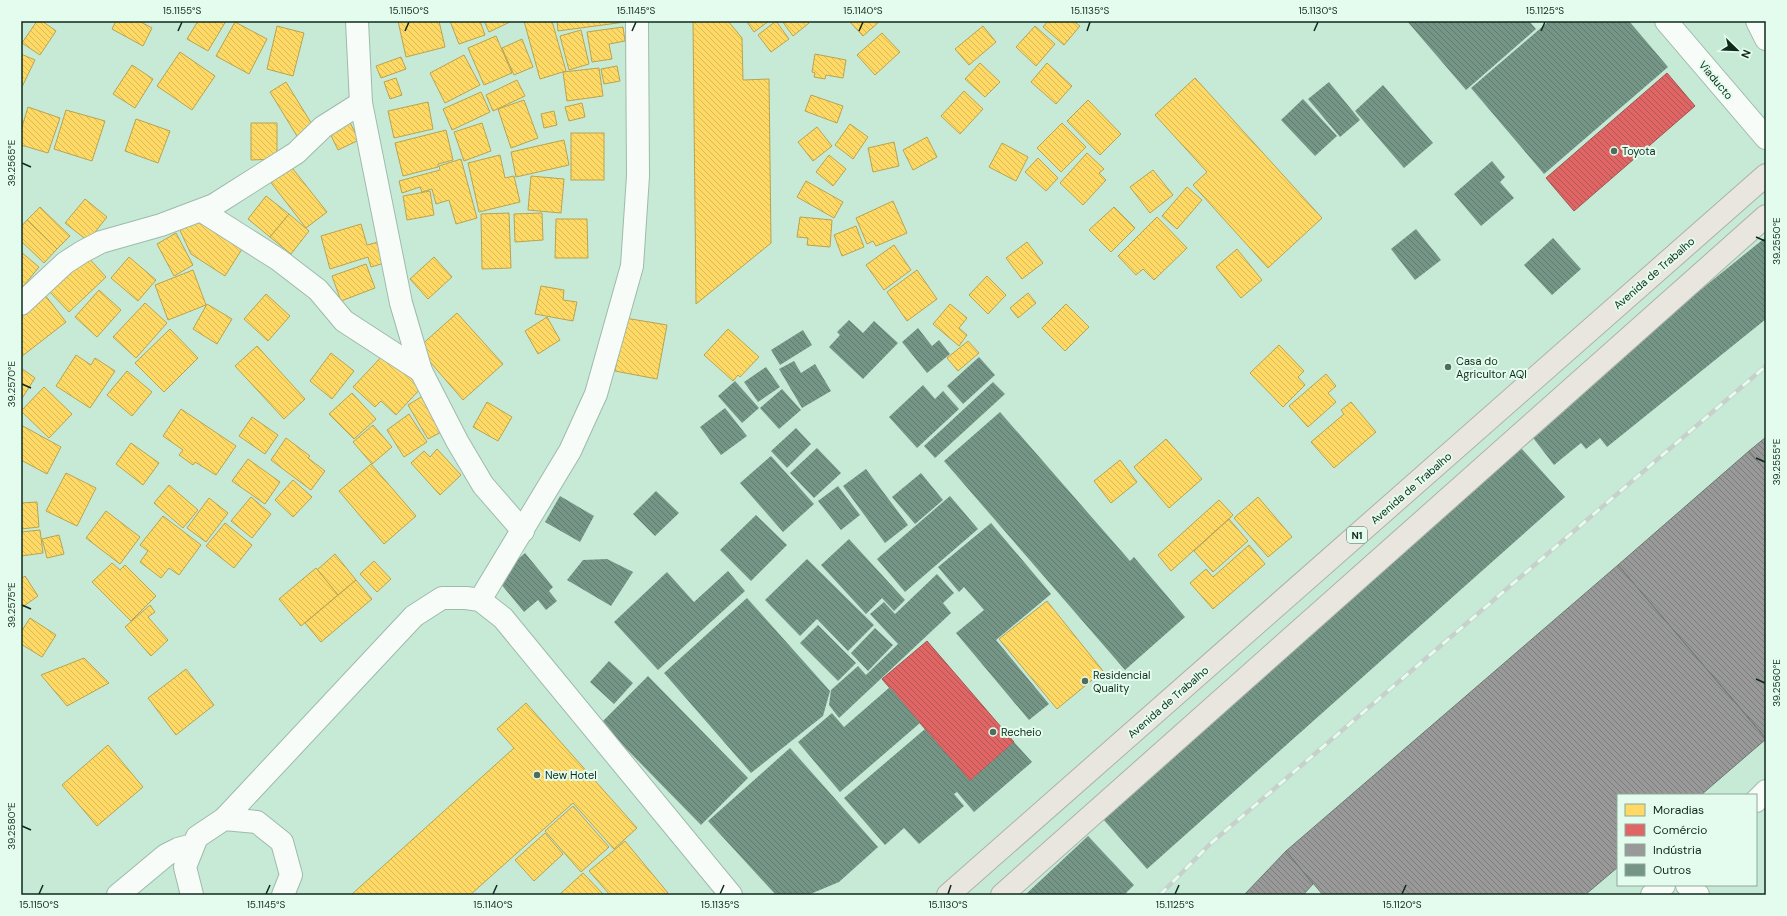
<svg xmlns="http://www.w3.org/2000/svg" width="1787" height="916" viewBox="0 0 1787 916" font-family="'DM Sans',sans-serif">
<style>
.homes{fill:url(#homes-back-hatch);stroke:#b7a450}
.shops{fill:url(#shops-back-hatch);stroke:#a15450}
.industry{fill:url(#industry-back-hatch);stroke:#707874}
.building{fill:url(#building-back-hatch)}
.lines{fill:none;stroke-linecap:round;stroke-linejoin:round}
.street-casing{stroke:#9ebaab;stroke-width:24}
.secondary-casing{stroke:#9ebaab;stroke-width:24}
.highway-casing{stroke:#aab2a6;stroke-width:24}
.street{stroke:#f7fcf9;stroke-width:22}
.secondary{stroke:#f7fcf9;stroke-width:22}
.highway{stroke:#e9e6df;stroke-width:22}
.rail-casing{stroke:#c7d1cc;stroke-width:4.5}
.rail{stroke:#e3fced;stroke-width:3;stroke-dasharray:9;stroke-linecap:butt}
.ticks{fill:none;stroke:#0f2a1c;stroke-width:1.5}
.poi-dot{fill:#4f6d5d;stroke:#e3fced;stroke-width:1.5}
.labels{text-anchor:middle;dominant-baseline:central;stroke-width:4;stroke-linejoin:round;paint-order:stroke}
.shield{fill:#e3fced;stroke:#4f695b;stroke-width:1}
.shield-label{font-size:10px;font-weight:bold;fill:#0f2a1c}
.street-label{font-size:11px;fill:#0f2a1c;stroke:#e3fced}
.poi-label{font-size:11px;fill:#0f2a1c;stroke:#e3fced;text-anchor:start}
.neatline{fill:none;stroke:#0f2a1c;stroke-width:1.5}
.ticks-label{font-size:10px;text-anchor:middle;fill:#0f2a1c}
</style>
<defs>
<pattern id="homes-back-hatch" width="6" height="6" patternUnits="userSpaceOnUse"><rect width="6" height="6" fill="#ffd966"/><path d="M-1 5l2 2M0 0l6 6M5-1l2 2" fill="none" stroke="#d9ba58"/></pattern>
<pattern id="shops-back-hatch" width="6" height="6" patternUnits="userSpaceOnUse"><rect width="6" height="6" fill="#e06666"/><path d="M-1 5l2 2M0 0l6 6M5-1l2 2" fill="none" stroke="#b45453"/></pattern>
<pattern id="industry-back-hatch" width="6" height="6" patternUnits="userSpaceOnUse"><rect width="6" height="6" fill="#999"/><path d="M-1 5l2 2M0 0l6 6M5-1l2 2" fill="none" stroke="#7b7d7c"/></pattern>
<pattern id="building-back-hatch" width="6" height="6" patternUnits="userSpaceOnUse"><rect width="6" height="6" fill="#759686"/><path d="M-1 5l2 2M0 0l6 6M5-1l2 2" fill="none" stroke="#5e7b6d"/></pattern>
</defs>
<rect width="100%" height="100%" fill="#c7ead6"/>
<g class="homes">
<polygon points="37,21 42,21 56,31 40,55 22,43"/>
<polygon points="116,21 139,21 152,28 143,46 112,29"/>
<polygon points="198,21 226,21 208,51 187,39"/>
<polygon points="398,21 439,21 445,47 406,57"/>
<polygon points="450,21 480,21 485,35 459,44"/>
<polygon points="484,21 512,21 489,32"/>
<polygon points="524,21 552,21 566,71 540,79"/>
<polygon points="557,21 625,21 625,22 558,31"/>
<polygon points="693,21 728,21 742,38 743,80 769,79 771,243 696,304"/>
<polygon points="749,21 769,21 754,32 747,22"/>
<polygon points="776,21 789,39 771,52 758,35"/>
<polygon points="782,21 807,21 809,23 793,36"/>
<polygon points="849,21 880,21 863,36"/>
<polygon points="1048,21 1073,21 1080,26 1064,45 1043,27"/>
<polygon points="235,22 267,39 249,74 216,56"/>
<polygon points="277,26 304,33 293,76 267,69"/>
<polygon points="983,26 996,42 969,65 955,49"/>
<polygon points="1035,26 1055,44 1036,66 1016,47"/>
<polygon points="623,27 625,41 609,44 612,59 592,62 587,32"/>
<polygon points="581,30 589,64 569,70 560,36"/>
<polygon points="882,33 900,52 875,75 857,55"/>
<polygon points="496,36 512,73 484,85 468,48"/>
<polygon points="522,39 533,67 514,75 502,48"/>
<polygon points="180,52 215,76 192,110 157,86"/>
<polygon points="21,54 35,60 21,89"/>
<polygon points="815,54 846,60 843,78 826,75 825,79 814,77 815,73 812,72"/>
<polygon points="464,55 480,85 445,103 430,73"/>
<polygon points="401,57 406,69 381,78 376,66"/>
<polygon points="980,63 1000,82 985,97 965,79"/>
<polygon points="1047,63 1072,86 1056,104 1031,82"/>
<polygon points="132,65 153,79 135,108 113,94"/>
<polygon points="617,66 620,81 604,84 601,69"/>
<polygon points="599,68 603,96 567,101 563,72"/>
<polygon points="396,78 402,95 390,99 384,82"/>
<polygon points="1195,78 1322,218 1268,268 1193,185 1207,172 1155,115"/>
<polygon points="517,80 525,96 493,111 486,95"/>
<polygon points="286,82 313,126 297,136 270,92"/>
<polygon points="964,91 983,109 960,134 941,116"/>
<polygon points="481,92 490,112 452,130 443,109"/>
<polygon points="811,95 843,106 837,123 805,111"/>
<polygon points="524,100 538,138 511,148 498,109"/>
<polygon points="1088,100 1121,134 1100,155 1067,121"/>
<polygon points="428,102 433,129 394,138 388,111"/>
<polygon points="582,103 585,117 569,121 565,107"/>
<polygon points="28,107 60,118 48,153 21,145 21,130"/>
<polygon points="66,110 105,121 92,161 54,149"/>
<polygon points="554,111 557,125 544,128 541,114"/>
<polygon points="347,117 359,140 338,150 327,127"/>
<polygon points="136,119 170,131 158,163 125,151"/>
<polygon points="251,123 277,123 277,159 251,160"/>
<polygon points="482,123 491,151 464,161 454,132"/>
<polygon points="1062,123 1086,147 1061,172 1037,148"/>
<polygon points="850,124 868,137 853,159 835,145"/>
<polygon points="817,127 832,146 813,161 798,142"/>
<polygon points="446,130 453,160 438,164 438,167 403,176 395,143"/>
<rect x="571" y="133" width="33" height="47"/>
<polygon points="927,137 937,157 913,170 903,150"/>
<polygon points="564,140 569,165 516,177 511,152"/>
<polygon points="894,142 899,166 873,172 868,148"/>
<polygon points="1002,143 1028,157 1016,181 989,167"/>
<polygon points="1087,153 1104,169 1099,173 1106,180 1083,205 1060,183"/>
<polygon points="500,155 505,178 514,176 520,202 479,212 468,163"/>
<polygon points="829,155 846,169 833,186 816,172"/>
<polygon points="1038,158 1058,178 1046,191 1025,172"/>
<polygon points="461,159 477,218 456,224 449,200 436,204 432,189 422,192 420,187 402,193 399,181 440,170 439,166"/>
<polygon points="289,164 327,212 306,228 269,180"/>
<polygon points="1153,170 1173,195 1150,213 1130,187"/>
<polygon points="531,176 564,179 561,213 528,210"/>
<polygon points="806,181 843,202 834,218 797,197"/>
<polygon points="1187,187 1202,200 1177,229 1162,216"/>
<polygon points="430,191 434,215 407,220 403,196"/>
<polygon points="266,196 289,214 270,237 248,219"/>
<polygon points="85,199 107,217 88,241 65,223"/>
<polygon points="893,201 907,233 876,246 873,241 867,244 856,218"/>
<polygon points="40,207 70,236 57,249 27,220"/>
<polygon points="1114,207 1135,228 1111,252 1089,230"/>
<polygon points="509,213 511,268 482,269 481,214"/>
<polygon points="542,213 543,240 515,242 514,214"/>
<polygon points="289,214 309,231 291,254 270,237"/>
<polygon points="199,217 244,246 225,276 191,254 176,222"/>
<polygon points="800,217 832,220 830,247 807,245 808,238 797,237"/>
<polygon points="1157,217 1187,248 1154,280 1143,269 1136,275 1118,256"/>
<polygon points="556,219 587,219 588,258 555,258"/>
<polygon points="27,220 57,249 44,263 21,241 21,227"/>
<polygon points="361,224 367,245 382,241 388,262 371,267 368,257 330,269 321,236"/>
<polygon points="856,226 864,247 842,256 834,235"/>
<polygon points="176,233 193,265 174,276 157,244"/>
<polygon points="1027,242 1043,263 1022,279 1006,258"/>
<polygon points="894,245 911,270 884,290 866,265"/>
<polygon points="1237,249 1262,280 1241,298 1216,267"/>
<polygon points="21,252 39,267 21,289"/>
<polygon points="86,255 106,277 69,312 48,290"/>
<polygon points="129,257 156,280 138,301 111,278"/>
<polygon points="434,257 452,277 428,299 410,279"/>
<polygon points="366,264 375,288 341,301 332,276"/>
<polygon points="193,270 206,305 168,320 155,285"/>
<polygon points="917,270 937,299 907,321 887,292"/>
<polygon points="987,276 1006,295 988,314 969,295"/>
<polygon points="541,286 564,290 563,300 577,302 573,321 535,314"/>
<polygon points="99,290 121,310 97,337 75,317"/>
<polygon points="1028,293 1036,303 1018,318 1010,308"/>
<polygon points="266,294 290,316 268,341 244,319"/>
<polygon points="45,295 66,322 21,357 21,314"/>
<polygon points="145,303 167,323 136,358 113,337"/>
<polygon points="207,304 232,319 217,344 193,329"/>
<polygon points="950,304 967,318 959,328 967,335 959,346 933,324"/>
<polygon points="1066,304 1089,327 1065,351 1042,328"/>
<polygon points="457,313 503,364 463,400 418,348"/>
<polygon points="547,317 560,340 538,354 525,331"/>
<polygon points="625,318 667,325 657,379 615,371"/>
<polygon points="170,329 198,358 164,392 135,363"/>
<polygon points="728,329 759,357 740,377 738,375 733,381 704,355"/>
<polygon points="968,341 979,353 958,371 947,358"/>
<polygon points="1279,345 1304,371 1298,377 1305,385 1283,407 1250,373"/>
<polygon points="257,346 305,399 284,419 235,366"/>
<polygon points="331,353 354,371 332,399 310,381"/>
<polygon points="385,353 421,388 396,415 381,401 375,407 353,387"/>
<polygon points="76,355 91,365 95,358 115,371 90,408 56,386"/>
<polygon points="21,368 35,378 21,400"/>
<polygon points="127,371 152,392 132,416 107,395"/>
<polygon points="1326,374 1336,386 1328,393 1336,402 1308,427 1289,406"/>
<polygon points="44,387 72,414 49,438 21,411"/>
<polygon points="352,393 376,419 354,439 329,414"/>
<polygon points="426,394 447,429 428,439 408,405"/>
<polygon points="487,402 512,417 498,441 473,427"/>
<polygon points="1351,402 1376,432 1334,468 1311,442 1344,414 1341,410"/>
<polygon points="181,409 236,446 216,475 195,462 193,465 179,455 183,450 163,436"/>
<polygon points="409,414 427,442 404,457 387,430"/>
<polygon points="252,417 278,435 265,454 239,436"/>
<polygon points="21,425 61,447 47,474 21,460"/>
<polygon points="373,425 392,447 372,464 353,442"/>
<polygon points="286,438 310,456 308,458 325,471 311,490 271,460"/>
<polygon points="1166,439 1202,479 1169,508 1134,467"/>
<polygon points="131,443 159,463 143,485 116,464"/>
<polygon points="437,449 461,475 440,495 411,463 424,451 430,457"/>
<polygon points="248,459 280,482 265,504 232,481"/>
<polygon points="1120,460 1137,482 1111,503 1094,481"/>
<polygon points="371,464 416,516 384,544 339,491"/>
<polygon points="66,473 96,488 77,526 46,511"/>
<polygon points="293,480 312,497 293,517 275,500"/>
<polygon points="169,485 198,510 183,528 154,503"/>
<polygon points="251,497 271,514 252,538 231,521"/>
<polygon points="1258,497 1292,537 1268,557 1234,518"/>
<polygon points="209,498 228,513 206,542 187,528"/>
<polygon points="1219,500 1233,515 1171,571 1158,555"/>
<polygon points="37,502 39,527 21,529 21,503"/>
<polygon points="106,511 140,537 120,564 86,538"/>
<polygon points="163,516 201,545 179,575 169,568 161,578 140,562 148,551 140,545"/>
<polygon points="1229,519 1248,541 1213,572 1194,551"/>
<polygon points="225,523 252,545 234,568 206,546"/>
<polygon points="40,530 43,553 21,556 21,532"/>
<polygon points="59,535 64,554 47,558 42,539"/>
<polygon points="1249,545 1265,564 1213,609 1190,583 1206,569 1213,577"/>
<polygon points="335,554 356,580 338,595 317,570"/>
<polygon points="374,561 391,579 377,592 360,574"/>
<polygon points="112,563 120,570 125,565 156,596 131,621 92,582"/>
<polygon points="316,568 338,595 301,626 279,599"/>
<polygon points="25,576 38,596 21,608 21,579"/>
<polygon points="356,580 372,599 321,642 305,623"/>
<polygon points="1047,601 1103,671 1057,709 999,639"/>
<polygon points="150,605 155,612 148,617 168,640 151,656 125,627"/>
<polygon points="30,618 56,635 42,657 21,644 21,632"/>
<polygon points="84,658 109,683 67,706 41,675"/>
<polygon points="186,669 214,705 176,735 148,698"/>
<polygon points="526,703 637,828 614,849 573,803 470,895 351,895 514,748 497,729"/>
<polygon points="108,745 143,787 97,826 62,785"/>
<polygon points="573,806 609,847 581,872 545,831"/>
<polygon points="545,833 563,854 534,881 515,860"/>
<polygon points="625,841 668,893 665,895 610,895 589,871"/>
<polygon points="583,873 604,895 559,895"/>
</g>
<g class="shops">
<polygon points="1667,73 1695,106 1574,211 1546,178"/>
<polygon points="927,641 1014,742 970,781 882,679"/>
</g>
<g class="industry">
<polygon points="1766,437 1766,471 1749,451"/>
<polygon points="1749,451 1766,471 1766,738 1618,565"/>
<polygon points="1618,565 1766,739 1701,795 1618,795 1618,867 1585,895 1323,895 1286,851"/>
<polygon points="1286,851 1313,884 1303,895 1244,895"/>
</g>
<g class="building">
<polygon points="1407,21 1529,21 1536,29 1466,90"/>
<polygon points="1549,21 1629,21 1668,67 1544,174 1471,88"/>
<polygon points="1329,82 1360,120 1340,137 1308,99"/>
<polygon points="1383,85 1433,143 1404,168 1355,111"/>
<polygon points="1303,99 1337,136 1315,156 1281,120"/>
<polygon points="1492,161 1505,177 1500,182 1514,198 1481,226 1454,194"/>
<polygon points="1416,229 1441,260 1415,280 1391,249"/>
<polygon points="1766,237 1766,319 1607,447 1600,438 1586,449 1581,443 1554,465 1527,430"/>
<polygon points="1553,238 1581,269 1552,295 1524,265"/>
<polygon points="849,320 863,333 874,321 898,343 863,379 829,347 840,335 837,332"/>
<polygon points="918,328 932,346 939,340 950,354 927,373 902,342"/>
<polygon points="803,330 812,345 780,365 771,350"/>
<polygon points="979,357 995,375 963,404 947,386"/>
<polygon points="794,361 801,373 815,364 831,391 802,408 779,369"/>
<polygon points="766,367 780,387 758,402 744,382"/>
<polygon points="735,381 759,408 742,423 718,396"/>
<polygon points="993,382 1005,394 935,458 924,446"/>
<polygon points="923,385 935,399 943,391 959,409 917,448 889,417"/>
<polygon points="782,389 801,410 779,429 760,408"/>
<polygon points="725,408 747,436 721,455 700,427"/>
<polygon points="1000,412 1130,561 1134,557 1185,617 1125,670 944,461"/>
<polygon points="796,428 811,444 787,468 771,451"/>
<polygon points="817,448 841,473 814,498 790,473"/>
<polygon points="1521,448 1565,497 1147,869 1103,819"/>
<polygon points="771,456 814,504 783,532 740,483"/>
<polygon points="866,469 908,525 885,543 843,486"/>
<polygon points="921,473 943,500 915,524 892,497"/>
<polygon points="838,486 860,515 841,530 818,501"/>
<polygon points="656,491 679,513 655,536 633,514"/>
<polygon points="560,496 594,516 580,542 545,522"/>
<polygon points="950,496 978,529 905,592 877,559"/>
<polygon points="756,515 787,545 751,581 720,550"/>
<polygon points="991,523 1051,594 996,640 1049,704 1029,720 956,633 984,610 964,587 959,592 938,567"/>
<polygon points="849,539 905,600 894,611 882,598 866,614 821,565"/>
<polygon points="525,553 553,587 549,591 557,601 546,610 538,600 524,612 496,578"/>
<polygon points="607,559 633,572 611,606 567,580 583,560"/>
<polygon points="807,559 874,625 848,651 817,619 800,636 765,600"/>
<polygon points="728,571 745,591 658,670 614,622 667,572 694,602"/>
<polygon points="937,574 954,593 943,603 951,613 839,718 829,705 831,690 858,666 866,675 898,644 870,614 884,602 895,614"/>
<polygon points="747,598 830,691 823,716 751,773 664,673"/>
<polygon points="818,625 856,663 838,681 800,643"/>
<polygon points="875,628 893,645 868,671 851,653"/>
<polygon points="609,661 633,683 614,704 590,682"/>
<polygon points="648,676 748,778 701,825 601,723"/>
<polygon points="890,687 920,723 840,792 798,742 832,713 844,727"/>
<polygon points="925,729 970,781 1014,742 1032,762 974,812 957,792 954,794 964,806 919,844 904,828 885,845 844,798"/>
<polygon points="790,748 878,847 839,882 808,895 775,894 708,821"/>
<polygon points="1088,836 1134,885 1124,895 1025,895"/>
</g>
<g class="lines">
<defs>
<g id="street">
<polyline points="357,21 361,103 401,303 421,371 457,441 483,485 523,531"/>
<polyline points="202,211 279,260 318,290 344,321 421,371"/>
<polyline points="21,304 65,263 82,252 101,242 161,225 214,205 296,153 323,127 361,103"/>
<polyline points="480,600 570,451 596,394 632,266 638,176 637,21"/>
<polyline points="224,819 414,616 442,598 466,598 480,600 503,618 731,895"/>
<polyline points="1687,885 1698,895"/>
</g>
<g id="secondary">
<polyline points="1666,21 1766,138"/>
<polyline points="1757,21 1766,39"/>
<polyline points="1756,801 1766,791"/>
<polyline points="118,895 166,855 178,849 193,845"/>
<polyline points="192,895 185,867 197,837 224,819 257,822 282,842 291,875 283,895"/>
<polyline points="1652,895 1664,885"/>
</g>
<g id="highway">
<polyline points="948,895 1766,175"/>
<polyline points="1002,895 1766,216"/>
</g>
</defs>
<use href="#street" class="street-casing"/>
<use href="#secondary" class="secondary-casing"/>
<use href="#highway" class="highway-casing"/>
<use href="#street" class="street"/>
<use href="#secondary" class="secondary"/>
<use href="#highway" class="highway"/>
<defs>
<polyline id="rail" points="1160,895 1210,844 1766,366"/>
</defs>
<use href="#rail" class="rail-casing"/>
<use href="#rail" class="rail"/>
</g>
<path class="ticks" d="M178,31L182,22M405,31L409,22M632,31L636,22M859,31L863,22M1087,31L1090,22M1314,31L1318,22M1541,31L1545,22M22,163L31,167M1756,237L1765,241M22,384L31,388M1756,458L1765,462M22,605L31,609M1756,679L1765,683M22,826L31,830M39,894L43,885M266,894L270,885M493,894L497,885M720,894L724,885M948,894L951,885M1175,894L1179,885M1402,894L1406,885"/>
<g class="poi-dot">
<circle cx="1614" cy="151" r="4"/>
<circle cx="1448" cy="367" r="4"/>
<circle cx="1085" cy="681" r="4"/>
<circle cx="993" cy="732" r="4"/>
<circle cx="537" cy="775" r="4"/>
</g>
<g class="labels">
<rect class="shield" x="1347" y="527" width="20" height="16" rx="3"/>
<g class="shield-label">
<text x="1357" y="535">N1</text>
</g>
<g class="street-label">
<text transform="translate(1716 80) rotate(50)">Viaducto</text>
<text transform="translate(1654 273) rotate(-41)">Avenida de Trabalho</text>
<text transform="translate(1411 488) rotate(-41)">Avenida de Trabalho</text>
<text transform="translate(1168 702) rotate(-41)">Avenida de Trabalho</text>
</g>
<g class="poi-label">
<text x="1622" y="151">Toyota</text>
<text x="1456" y="361">Casa do<tspan x="1456" dy="13">Agricultor AQI</tspan></text>
<text x="1093" y="675">Residencial<tspan x="1093" dy="13">Quality</tspan></text>
<text x="1001" y="732">Recheio</text>
<text x="545" y="775">New Hotel</text>
</g>
</g>
<rect width="1787" height="916" fill="none" stroke="#e3fced" stroke-width="44"/>
<rect x="1617" y="794" width="140" height="92" fill="#e3fced" stroke="#8ea899"/>
<rect x="1625" y="804" width="20" height="12" fill="#ffd966" stroke="#8ea899"/>
<text x="1653" y="814" font-size="12" fill="#0f2a1c">Moradias</text>
<rect x="1625" y="824" width="20" height="12" fill="#e06666" stroke="#8ea899"/>
<text x="1653" y="834" font-size="12" fill="#0f2a1c">Comércio</text>
<rect x="1625" y="844" width="20" height="12" fill="#999999" stroke="#8ea899"/>
<text x="1653" y="854" font-size="12" fill="#0f2a1c">Indústria</text>
<rect x="1625" y="864" width="20" height="12" fill="#759686" stroke="#8ea899"/>
<text x="1653" y="874" font-size="12" fill="#0f2a1c">Outros</text>
<g transform="translate(1737 50) rotate(113)" stroke="#e3fced" stroke-width="3" paint-order="stroke">
<path d="M0-3L7 15L0 10L-7 15Z" fill="#0f2a1c"/>
<text y="-6" font-size="11" font-weight="bold" text-anchor="middle" fill="#0f2a1c">N</text>
</g>
<rect x="22" y="22" width="1743" height="872" class="neatline"/>
<g class="ticks-label">
<text x="182" y="14">15.1155°S</text>
<text x="409" y="14">15.1150°S</text>
<text x="636" y="14">15.1145°S</text>
<text x="863" y="14">15.1140°S</text>
<text x="1090" y="14">15.1135°S</text>
<text x="1318" y="14">15.1130°S</text>
<text x="1545" y="14">15.1125°S</text>
<text transform="translate(11 163) rotate(-90)" y="4">39.2565°E</text>
<text transform="translate(1776 241) rotate(-90)" y="4">39.2550°E</text>
<text transform="translate(11 384) rotate(-90)" y="4">39.2570°E</text>
<text transform="translate(1776 462) rotate(-90)" y="4">39.2555°E</text>
<text transform="translate(11 605) rotate(-90)" y="4">39.2575°E</text>
<text transform="translate(1776 683) rotate(-90)" y="4">39.2560°E</text>
<text transform="translate(11 826) rotate(-90)" y="4">39.2580°E</text>
<text x="39" y="908">15.1150°S</text>
<text x="266" y="908">15.1145°S</text>
<text x="493" y="908">15.1140°S</text>
<text x="720" y="908">15.1135°S</text>
<text x="948" y="908">15.1130°S</text>
<text x="1175" y="908">15.1125°S</text>
<text x="1402" y="908">15.1120°S</text>
</g>
</svg>
